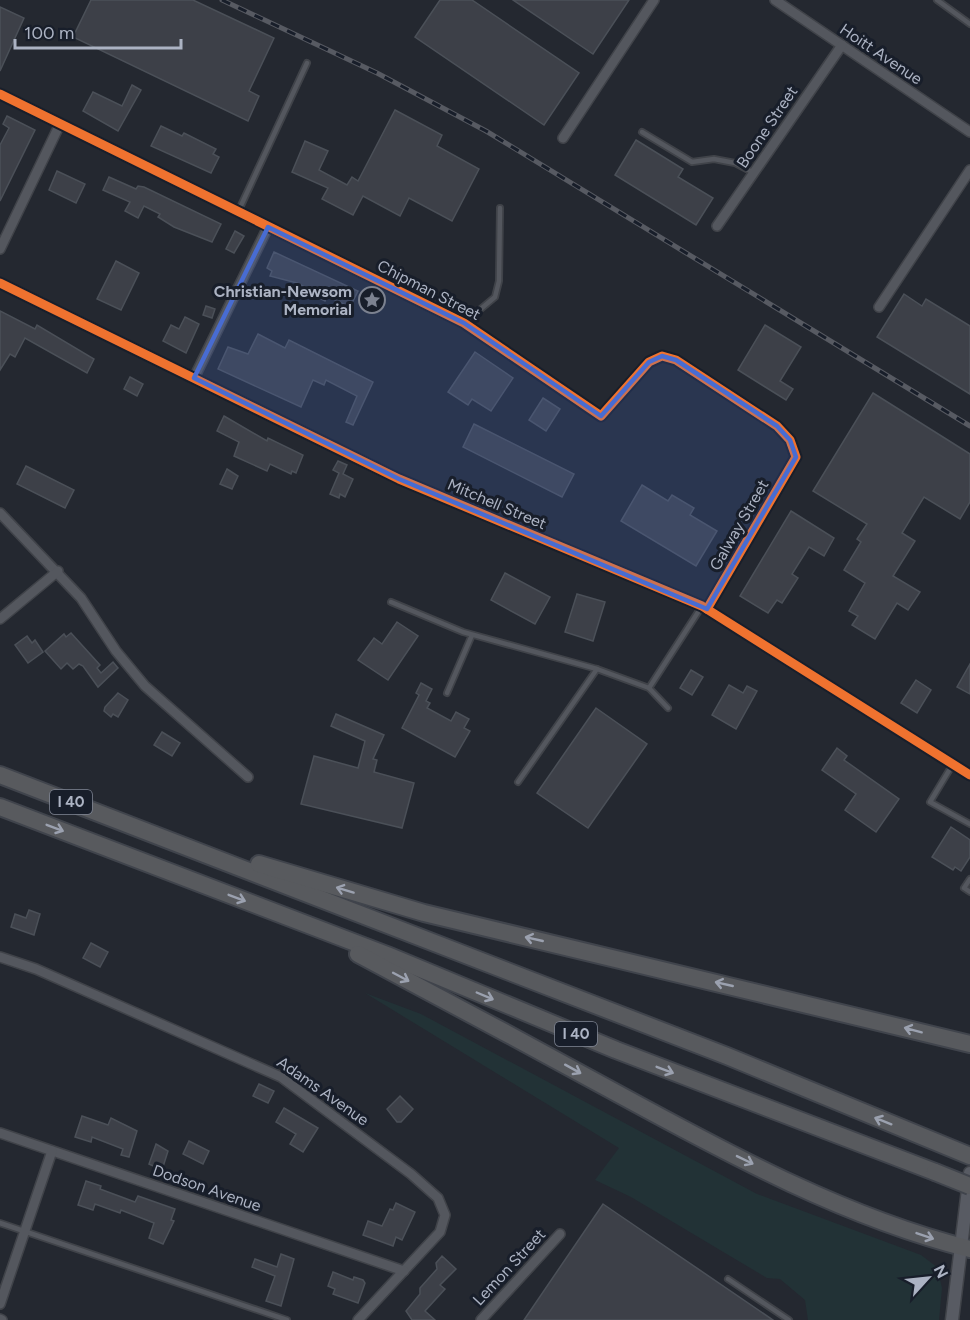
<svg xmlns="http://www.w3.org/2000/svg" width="970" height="1320" viewBox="0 0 970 1320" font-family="Figtree,sans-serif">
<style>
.green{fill:#223236}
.building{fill:#3d4048;stroke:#4b5058;stroke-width:1.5}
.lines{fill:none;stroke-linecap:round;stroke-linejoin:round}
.lane-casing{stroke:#404349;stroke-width:8}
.street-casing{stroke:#404349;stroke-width:12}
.secondary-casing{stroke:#404349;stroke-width:15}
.highway-casing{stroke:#40444c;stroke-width:20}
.lane{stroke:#54575e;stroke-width:4.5}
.street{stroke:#54575e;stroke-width:9}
.secondary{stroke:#585b63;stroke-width:12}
.highway{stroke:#585a5e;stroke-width:16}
.rail-casing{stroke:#575a62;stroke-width:5}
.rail{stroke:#181e2a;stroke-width:3;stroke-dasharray:9;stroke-linecap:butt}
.highway-bridge-casing{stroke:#40444c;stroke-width:20;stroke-linecap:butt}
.highway-bridge{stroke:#585a5e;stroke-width:16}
.cycleway-casing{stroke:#181e2a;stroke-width:13}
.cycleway{stroke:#ef722f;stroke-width:9}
.oneway{stroke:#9ba1af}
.marked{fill:#486cd2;fill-opacity:0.2;stroke:#486cd2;stroke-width:4.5;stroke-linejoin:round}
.labels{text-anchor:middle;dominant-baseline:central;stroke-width:6;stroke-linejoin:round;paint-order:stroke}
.shield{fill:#181e2a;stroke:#808695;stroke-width:1.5}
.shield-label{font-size:15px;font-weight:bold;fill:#acb3c3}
.street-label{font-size:16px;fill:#acb3c3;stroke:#181e2a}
.poi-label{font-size:16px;font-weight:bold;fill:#acb3c3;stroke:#181e2a;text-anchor:end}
</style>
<rect width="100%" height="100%" fill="#242830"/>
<polygon class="green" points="365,993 421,1014 757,1194 921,1255 937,1267 942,1288 939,1320 808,1320 805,1300 780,1279 767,1278 631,1197 595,1180 619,1148"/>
<g class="building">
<polygon points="91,0 193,0 274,38 249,91 259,96 248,121 73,37"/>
<polygon points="440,0 472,0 579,73 544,125 415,37"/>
<polygon points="513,0 629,0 593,54"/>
<polygon points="0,7 24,18 0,71"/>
<polygon points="132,85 141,90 118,131 83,111 93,92 122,106"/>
<polygon points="395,110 442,135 437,146 479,169 452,221 409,198 400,216 363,196 353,215 322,199 328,188 292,172 305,141 328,151 319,170 347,185 352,177 358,181"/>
<polygon points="7,116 35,130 0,201 0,145 9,128 3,124"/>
<polygon points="161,126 182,136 184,133 216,149 213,154 219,157 211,173 151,146"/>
<polygon points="636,140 683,169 678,177 713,198 696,225 615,175"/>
<polygon points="57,171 85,184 76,203 49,190"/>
<polygon points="109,177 136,189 138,186 144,187 221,224 212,242 174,227 158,217 160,214 144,206 138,218 125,211 130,202 103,190"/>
<polygon points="235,231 244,236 234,253 226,249"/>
<polygon points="274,252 358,291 350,307 327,296 325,301 311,294 313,291 297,283 270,276 272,271 267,268"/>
<polygon points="116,261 139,273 121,310 97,299"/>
<polygon points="904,294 922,306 926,299 970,326 970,394 877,337"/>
<polygon points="206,306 215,309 212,318 203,315"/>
<polygon points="0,311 35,329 37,325 94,359 87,373 25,338 15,357 10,354 0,370"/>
<polygon points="185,317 199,324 186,353 163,341 171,325 179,329"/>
<polygon points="765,325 801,347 780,381 793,389 786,400 738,370"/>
<polygon points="258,334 285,348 289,340 373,382 353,425 346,422 357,396 326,380 324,385 313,380 301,407 218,369 228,347 248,354"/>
<polygon points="475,352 513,378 491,411 472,399 468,405 448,392"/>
<polygon points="130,377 143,384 137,396 124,389"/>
<polygon points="873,393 970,454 970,502 960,519 924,497 902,533 915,541 893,576 920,592 908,610 897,603 875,639 852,625 858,616 849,611 865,583 844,570 861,542 857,539 867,524 813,491"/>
<polygon points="543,398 560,409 546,431 529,420"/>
<polygon points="224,416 267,441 268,438 303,455 296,473 292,471 291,474 270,464 267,471 234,456 239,442 217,431"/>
<polygon points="474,424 574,474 562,497 463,447"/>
<polygon points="338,461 347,465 343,474 353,479 345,497 340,494 339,498 330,494 339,473 333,470"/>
<polygon points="26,466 74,490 65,508 17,484"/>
<polygon points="227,469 238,476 232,489 220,484"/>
<polygon points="642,485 668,501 672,495 694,508 690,515 717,531 696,566 621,521"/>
<polygon points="791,511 834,538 824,556 809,547 792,574 798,578 782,603 777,600 768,613 740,596"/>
<polygon points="505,573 550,597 535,624 491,600"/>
<polygon points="577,594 605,602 593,641 565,632"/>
<polygon points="397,622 418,636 388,680 358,660 374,638 382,644"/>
<polygon points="71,633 100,665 97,668 101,673 113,662 118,668 98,687 83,666 79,664 73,669 67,663 61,669 45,651 64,634 66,637"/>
<polygon points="27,636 32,643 35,640 43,652 28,663 15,645"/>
<polygon points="970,664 970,694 957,687"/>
<polygon points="691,670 703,677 692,695 680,688"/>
<polygon points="916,680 931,690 917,713 901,703"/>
<polygon points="421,683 432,689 426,701 430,703 427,708 451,721 456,712 469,719 464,728 470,731 455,757 402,728 419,695 416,693"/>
<polygon points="729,685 743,693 747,686 757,691 736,729 712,715"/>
<polygon points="118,693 128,700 118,717 113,714 111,717 104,711 105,707"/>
<polygon points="596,708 647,744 588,828 537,793"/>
<polygon points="336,714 384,735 373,759 377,760 374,772 414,783 402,828 301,804 314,756 358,768 365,741 331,726"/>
<polygon points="162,732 180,743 172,756 154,745"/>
<polygon points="837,748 847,756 844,760 899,799 876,832 845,810 856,794 822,770"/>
<polygon points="951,827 970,840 970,857 961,871 955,867 953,870 932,857"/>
<polygon points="29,910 40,914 34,935 11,927 15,914 26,918"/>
<polygon points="91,943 108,952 100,967 83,958"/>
<polygon points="259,1084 274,1091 268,1103 253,1096"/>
<polygon points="400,1096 413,1109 401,1122 397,1122 387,1109"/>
<polygon points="284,1108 318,1128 303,1152 290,1144 296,1134 276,1122"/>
<polygon points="82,1116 108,1125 111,1118 137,1131 129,1157 121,1155 123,1149 92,1137 91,1142 75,1137"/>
<polygon points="189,1141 209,1151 203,1164 183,1154"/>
<polygon points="156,1144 168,1151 162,1170 149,1164"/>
<polygon points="86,1181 101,1186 100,1189 135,1202 138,1196 175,1209 171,1220 174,1221 163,1244 149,1238 154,1223 121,1210 120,1213 95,1204 93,1210 78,1205"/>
<polygon points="396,1203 415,1212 402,1240 396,1237 393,1246 363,1235 368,1221 382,1226 390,1209 393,1210"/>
<polygon points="603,1204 773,1320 524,1320"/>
<polygon points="281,1254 294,1259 281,1306 266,1301 275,1276 252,1267 255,1259 277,1267"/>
<polygon points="442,1256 456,1269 440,1285 445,1289 425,1311 435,1320 412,1320 406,1311 420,1294 420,1288 437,1269 436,1263"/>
<polygon points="333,1272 353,1280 354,1277 363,1280 365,1283 358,1303 333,1294 335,1289 328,1286"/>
</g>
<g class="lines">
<defs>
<g id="lane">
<polyline points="937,0 970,24"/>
<polyline points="642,132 692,162 714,159 735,163 754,173"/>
<polyline points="238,212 307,63"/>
<polyline points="464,323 495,297 499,281 500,208"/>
<polyline points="391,602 463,632 597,669 649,688 668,708"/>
<polyline points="649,688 702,606"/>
<polyline points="447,693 472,635"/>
<polyline points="953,764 930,802 970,824"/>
<polyline points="518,782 597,669"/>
<polyline points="970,879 964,888 970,892"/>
<polyline points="0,1223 287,1320"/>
<polyline points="728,1279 789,1320"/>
</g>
<g id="street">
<polyline points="775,0 970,132"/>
<polyline points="0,94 464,323 601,416 649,362 662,356 676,360 777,426 790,440 796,457 707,609"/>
<polyline points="563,138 654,0"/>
<polyline points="717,226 842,45"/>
<polyline points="0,249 60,124"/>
<polyline points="0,283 399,479 702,606 970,775"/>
<polyline points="879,307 970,170"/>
<polyline points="194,378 268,227"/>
<polyline points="0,513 81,598 116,651 145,686 248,777"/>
<polyline points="0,619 58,571"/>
<polyline points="0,957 36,969 281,1077 411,1174 438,1198 445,1215 440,1232 358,1320"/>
<polyline points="0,1133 404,1271"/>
<polyline points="0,1304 52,1151"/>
<polyline points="0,1319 2,1320"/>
<polyline points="481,1320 560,1234"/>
</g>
<polyline id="secondary" points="952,1320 970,1173"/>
<g id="highway">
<polyline points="0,775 727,1056 970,1156"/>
<polyline points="0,807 387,955 616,1050 935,1172"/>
<polyline points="259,864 424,913 970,1044"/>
<path d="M358,954C447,1001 534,1048 622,1096C732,1156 847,1218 970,1249"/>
</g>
</defs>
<use href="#lane" class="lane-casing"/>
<use href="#street" class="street-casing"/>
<use href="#secondary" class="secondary-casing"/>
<use href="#highway" class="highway-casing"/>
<use href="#lane" class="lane"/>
<use href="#street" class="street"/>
<use href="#secondary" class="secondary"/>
<use href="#highway" class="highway"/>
<defs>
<polyline id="rail" points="222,0 377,73 486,131 970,426"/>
</defs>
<use href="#rail" class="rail-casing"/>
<use href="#rail" class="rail"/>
<defs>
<polyline id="highway-bridge" points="935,1172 970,1186"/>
</defs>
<use href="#highway-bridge" class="highway-bridge-casing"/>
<use href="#highway-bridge" class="highway-bridge"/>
<defs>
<g id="cycleway">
<polyline points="0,94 464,323 601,416 649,362 662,356 676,360 777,426 790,440 796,457 707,609"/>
<polyline points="0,283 399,479 702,606 970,775"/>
</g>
</defs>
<use href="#cycleway" class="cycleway-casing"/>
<use href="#cycleway" class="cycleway"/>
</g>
<defs><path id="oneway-shaft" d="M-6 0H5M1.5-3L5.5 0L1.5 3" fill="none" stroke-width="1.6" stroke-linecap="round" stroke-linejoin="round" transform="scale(1.5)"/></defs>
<g class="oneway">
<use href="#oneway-shaft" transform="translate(55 828) rotate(21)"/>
<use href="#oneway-shaft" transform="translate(345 890) rotate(-163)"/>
<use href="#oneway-shaft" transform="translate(237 898) rotate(21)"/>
<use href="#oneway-shaft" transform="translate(534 939) rotate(-167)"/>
<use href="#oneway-shaft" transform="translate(401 977) rotate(28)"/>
<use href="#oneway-shaft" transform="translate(724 984) rotate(-167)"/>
<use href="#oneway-shaft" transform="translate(485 996) rotate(23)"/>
<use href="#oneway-shaft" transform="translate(913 1030) rotate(-165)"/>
<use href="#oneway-shaft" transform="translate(573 1069) rotate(29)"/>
<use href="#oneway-shaft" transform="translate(665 1070) rotate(21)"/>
<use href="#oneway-shaft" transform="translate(883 1121) rotate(-158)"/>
<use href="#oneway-shaft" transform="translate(745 1160) rotate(26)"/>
<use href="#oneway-shaft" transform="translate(925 1236) rotate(19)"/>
</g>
<path class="marked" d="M268,227L464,323L601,416L649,362L662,356L676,360L777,426L790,440L796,457L707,609L399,479L194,378Z"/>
<defs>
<symbol id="sight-ring" viewBox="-11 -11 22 22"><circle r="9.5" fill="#181e2a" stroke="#7c8290" stroke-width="1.5"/><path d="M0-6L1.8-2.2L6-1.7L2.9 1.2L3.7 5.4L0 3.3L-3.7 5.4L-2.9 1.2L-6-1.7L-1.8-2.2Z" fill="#7c8290"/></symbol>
</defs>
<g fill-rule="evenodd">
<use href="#sight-ring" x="357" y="285" width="30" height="30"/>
</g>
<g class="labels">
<g class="shield">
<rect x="50" y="790" width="42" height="24" rx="4.5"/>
<rect x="555" y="1022" width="42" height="24" rx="4.5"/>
</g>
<g class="shield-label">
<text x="71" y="802">I 40</text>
<text x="576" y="1034">I 40</text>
</g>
<g class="street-label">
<text transform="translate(881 54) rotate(34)">Hoitt Avenue</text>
<text transform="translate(767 127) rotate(-56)">Boone Street</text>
<text transform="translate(429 290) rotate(27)">Chipman Street</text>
<text transform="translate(497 504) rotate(23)">Mitchell Street</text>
<text transform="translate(739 525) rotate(-60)">Galway Street</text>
<text transform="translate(323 1091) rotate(35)">Adams Avenue</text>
<text transform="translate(207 1188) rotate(19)">Dodson Avenue</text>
<text transform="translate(509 1267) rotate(-47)">Lemon Street</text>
</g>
<g class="poi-label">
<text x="352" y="291">Christian-Newsom<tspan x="352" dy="18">Memorial</tspan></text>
</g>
</g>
<g transform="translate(928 1278) rotate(63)" stroke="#181e2a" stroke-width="4.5" paint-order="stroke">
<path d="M0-4.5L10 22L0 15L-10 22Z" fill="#acb3c3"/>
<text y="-9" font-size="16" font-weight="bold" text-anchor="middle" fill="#acb3c3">N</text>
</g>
<path d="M15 39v9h166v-9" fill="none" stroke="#acb3c3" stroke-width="3"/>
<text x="24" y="39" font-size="18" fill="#acb3c3" stroke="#181e2a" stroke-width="4.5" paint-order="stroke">100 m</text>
</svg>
